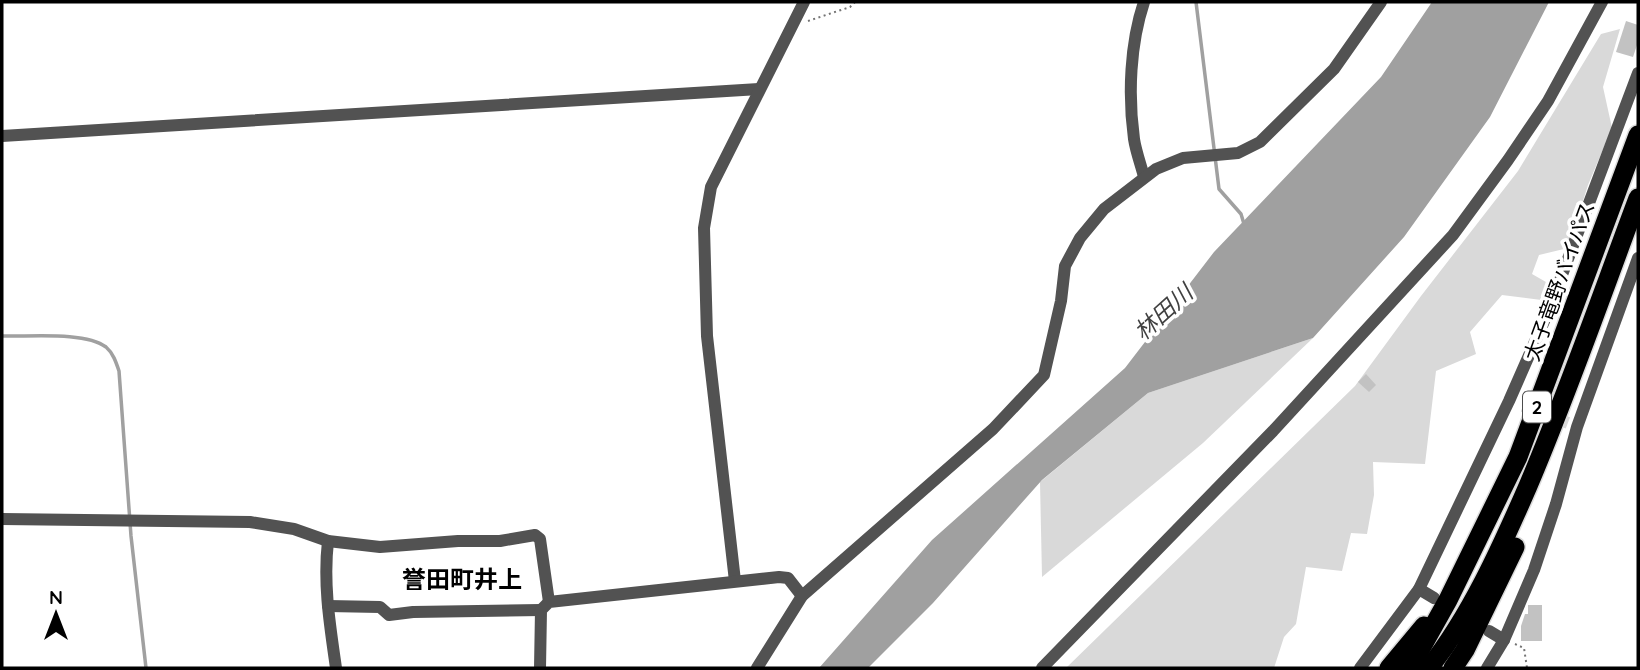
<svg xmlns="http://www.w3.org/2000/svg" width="1640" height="670" viewBox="0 0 1640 670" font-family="Quicksand,'Noto Sans JP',sans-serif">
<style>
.green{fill:#d9d9d9}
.water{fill:#a0a0a0}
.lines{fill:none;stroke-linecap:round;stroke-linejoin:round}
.stream{stroke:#a0a0a0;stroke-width:3.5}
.building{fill:#c2c2c2}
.minor-tunnel{stroke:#d9d9d9;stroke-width:12;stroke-dasharray:12 6;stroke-linecap:butt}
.trunk-casing{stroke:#dbdbdb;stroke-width:22}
.path{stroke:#747474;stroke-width:2;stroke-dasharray:2 3.5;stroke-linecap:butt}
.minor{stroke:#525252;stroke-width:12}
.trunk{stroke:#000;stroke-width:19}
.labels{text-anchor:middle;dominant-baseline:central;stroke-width:7;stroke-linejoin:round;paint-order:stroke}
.shield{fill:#fff;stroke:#4c4c4c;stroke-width:2}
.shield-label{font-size:19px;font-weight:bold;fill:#000}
.street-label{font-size:21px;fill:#000;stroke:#fff}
.water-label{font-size:23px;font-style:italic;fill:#414141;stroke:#fff}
.quarter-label{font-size:24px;font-weight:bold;fill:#000;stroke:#fff}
</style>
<rect width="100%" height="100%" fill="#fff"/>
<g class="green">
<polygon points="1620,29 1603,87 1612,128 1588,185 1568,248 1539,255 1532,274 1553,286 1549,301 1502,295 1470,332 1476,354 1436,371 1425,464 1373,462 1374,495 1367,534 1351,533 1342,571 1306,567 1296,624 1284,637 1274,668 1066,668 1355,386 1421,296 1518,171 1601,34"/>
<polygon points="1313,338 1203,443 1042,577 1040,482 1148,393"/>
</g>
<polygon class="water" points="1432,2 1549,2 1490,117 1404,237 1313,338 1148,393 1042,480 933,603 868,668 819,668 932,540 1125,368 1214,252 1381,77"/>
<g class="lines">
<g class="stream">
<polyline points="1196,2 1219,189 1241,214 1244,224"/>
<path d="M2,336C28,337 85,331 106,347C113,353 116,362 119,371L131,536L146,668"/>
</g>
</g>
<g class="building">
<polygon points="1626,21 1638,25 1638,42 1633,57 1616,52"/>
<polygon points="1366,374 1376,385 1369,392 1358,382"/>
<polygon points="1528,605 1542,605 1542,641 1521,641 1521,626 1525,614 1528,614"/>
</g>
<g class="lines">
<polyline class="minor-tunnel" points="1523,406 1568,423"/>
<defs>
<g id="trunk">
<polyline points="1389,668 1424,626"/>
<polyline points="1410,668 1448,600 1518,457 1638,135"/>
<path d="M1429,668C1471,615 1501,548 1528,486C1568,392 1602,294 1638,198"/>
<polyline points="1453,668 1465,650 1515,547"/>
</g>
</defs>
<use href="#trunk" class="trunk-casing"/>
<g class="path">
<polyline points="808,21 850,7 855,2"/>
<polyline points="1515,644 1524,648 1527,668"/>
</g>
<g class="minor">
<path d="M1144,2C1130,44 1128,95 1134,139C1136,152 1141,165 1144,177"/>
<polyline points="2,136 759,89"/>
<polyline points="2,519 250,522 294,529 328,541 380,547 458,541 500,541 535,535 540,539 549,602"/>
<path d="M328,541C323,584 330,626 336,668"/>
<polyline points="735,581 707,336 704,228 711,187 804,2"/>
<polyline points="1419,589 1434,598"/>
<polyline points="328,606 380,607 389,615 413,612 541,610"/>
<polyline points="1489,631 1504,640"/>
<polyline points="540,668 541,610 549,602 779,577 788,578 802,596"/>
<polyline points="757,668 802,596 993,429 1044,375 1061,301 1065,266 1080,238 1104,209 1156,169 1183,158 1238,153 1260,142 1334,69 1381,2"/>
<polyline points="1042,668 1273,431 1453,235 1508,160 1548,101 1602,2"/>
<polyline points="1360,668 1419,589 1509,401 1548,312 1638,73"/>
<polyline points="1487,668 1504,640 1534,570 1556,504 1577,427 1638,258"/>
</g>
<use href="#trunk" class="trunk"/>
</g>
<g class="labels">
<rect class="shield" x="1523" y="391.5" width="28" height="31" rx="5"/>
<g class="shield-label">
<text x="1537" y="407">2</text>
</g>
<g class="street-label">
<text transform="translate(1559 281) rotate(-70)">太子竜野バイパス</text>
</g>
<g class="water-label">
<text transform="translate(1163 312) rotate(-42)">林田川</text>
</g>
<g class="quarter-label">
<text x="462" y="579">誉田町井上</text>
</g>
</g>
<rect width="1640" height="670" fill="none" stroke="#000000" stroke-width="7"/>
<g transform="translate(56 614)" stroke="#ffffff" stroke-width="5" paint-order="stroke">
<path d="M0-5L12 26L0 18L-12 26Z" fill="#000000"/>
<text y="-10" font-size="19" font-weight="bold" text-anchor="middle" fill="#000000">N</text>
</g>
</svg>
